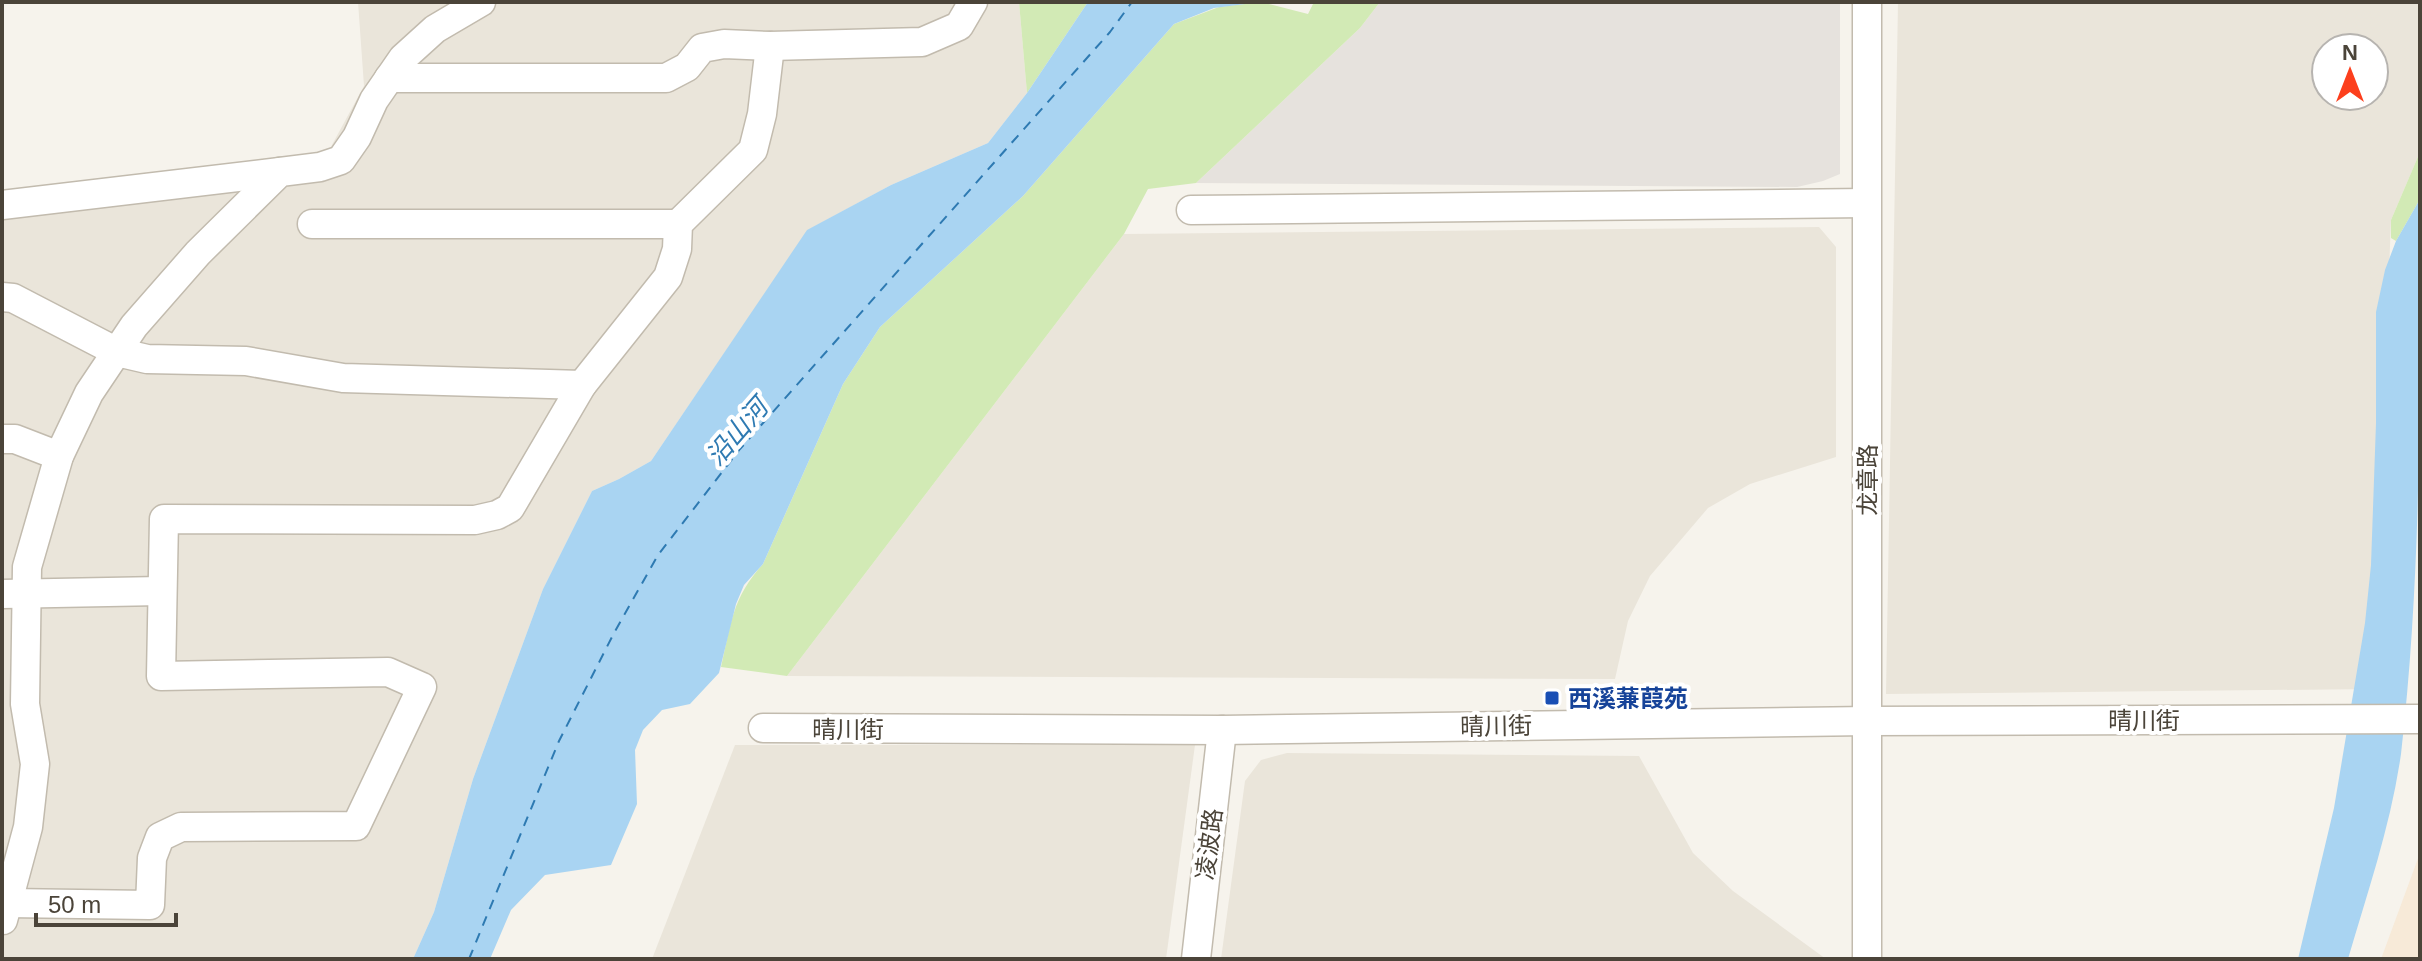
<svg xmlns="http://www.w3.org/2000/svg" width="2422" height="961" viewBox="0 0 2422 961" font-family="Helvetica,'Noto Sans SC',sans-serif">
<style>
.residential{fill:#eae5da;fill-rule:evenodd}
.commercial{fill:#f7ead8}
.industrial{fill:#e6e2dd}
.green{fill:#d2eab5}
.water{fill:#a9d4f2}
.lines{fill:none;stroke-linecap:round;stroke-linejoin:round}
.ferry{stroke:#2e7ab2;stroke-width:2;stroke-dasharray:10 8;stroke-linecap:butt}
.minor-casing{stroke:#c2bbae;stroke-width:31}
.minor{stroke:#fff;stroke-width:28}
.transit-dot{fill:#1a4fb4;stroke:#fff;stroke-width:3}
.labels{text-anchor:middle;dominant-baseline:central;stroke-width:8;stroke-linejoin:round;paint-order:stroke}
.street-label{font-size:24px;fill:#4b4439;stroke:#fff}
.transit-label{font-size:24px;font-weight:bold;fill:#164399;stroke:#fff;text-anchor:start}
.water-label{font-size:26px;font-style:italic;fill:#2e7ab2;stroke:#fff}
</style>
<rect width="100%" height="100%" fill="#f6f3ec"/>
<g class="residential">
<polygon points="358,2 1019,2 1027,93 988,143 891,185 808,230 651,461 619,479 592,491 543,589 473,779 434,912 413,959 2,959 2,194 327,154 364,86"/>
<path d="M1898,2H2420V152L2391,220L2373,689L1886,694ZM2326,48H2374V96H2326Z"/>
<polygon points="1819,227 1836,247 1836,457 1750,484 1708,508 1650,576 1628,621 1615,679 787,676 1124,234"/>
<polygon points="735,745 1195,745 1166,959 652,959"/>
<polygon points="1287,753 1639,756 1693,853 1733,891 1826,959 1221,959 1245,781 1261,760"/>
</g>
<polygon class="commercial" points="2420,853 2420,959 2381,959"/>
<polygon class="industrial" points="1380,2 1840,2 1840,174 1823,181 1797,187 1196,183 1360,28"/>
<g class="green">
<polygon points="1019,2 1088,2 1027,93"/>
<path d="M1261,2L1308,14L1314,2H1380L1360,28L1196,183L1148,189L1124,234L787,676L721,667C731,624 732,598 763,564L843,384L880,327L1023,196L1174,24L1219,7Z"/>
<polygon points="2420,152 2420,199 2396,241 2391,238 2391,220"/>
</g>
<g class="water">
<polygon points="1088,2 1261,2 1214,8 1174,24 1023,196 880,327 843,384 763,564 744,585 736,604 719,673 690,704 662,710 643,730 635,750 637,804 611,865 545,875 511,910 490,959 413,959 434,912 473,779 543,589 592,491 619,479 651,461 807,230 891,185 988,143 1027,93"/>
<path d="M2420,199C2420,384 2422,571 2401,754C2391,824 2368,891 2348,959H2298L2334,808L2365,623L2371,565L2376,423V312L2385,270L2396,241Z"/>
</g>
<g class="lines">
<polyline class="ferry" points="469,959 559,741 614,633 658,555 740,449 1110,32 1132,2"/>
<defs>
<g id="minor">
<polyline points="389,78 666,78 687,67 702,48 724,44 770,46 922,42 959,26 973,2"/>
<polyline points="2,205 280,172"/>
<polyline points="1191,210 1866,203"/>
<polyline points="312,224 678,224"/>
<polyline points="2,297 13,298 117,352 147,359 246,361 343,378 582,385"/>
<polyline points="2,439 15,439 59,456"/>
<polyline points="2,594 161,591"/>
<polyline points="763,728 1222,730 1868,721 2420,719"/>
<polyline points="8,903 150,905 152,858 160,837 181,827 356,826 422,687 388,672 161,676 164,519 475,520 497,515 510,508 582,385 668,277 677,249 678,224 753,150 762,114 770,46"/>
<polyline points="3,920 28,827 35,764 25,704 27,567 59,456 89,393 134,326 198,253 280,172 320,167 341,160 357,137 374,100 403,58 435,29 481,2"/>
<polyline points="1196,959 1222,730"/>
<polyline points="1867,959 1867,2"/>
</g>
</defs>
<use href="#minor" class="minor-casing"/>
<use href="#minor" class="minor"/>
</g>
<rect class="transit-dot" x="1544" y="690" width="16" height="16" rx="4"/>
<g class="labels">
<g class="street-label">
<text transform="translate(1867 480) rotate(-90)">龙章路</text>
<text x="2144" y="720">晴川街</text>
<text transform="translate(1496 726) rotate(-1)">晴川街</text>
<text x="848" y="729">晴川街</text>
<text transform="translate(1209 844) rotate(-83)">凌波路</text>
</g>
<g class="transit-label">
<text x="1568" y="698">西溪蒹葭苑</text>
</g>
<g class="water-label">
<text transform="translate(737 432) rotate(-49)">沿山河</text>
</g>
</g>
<rect width="2422" height="961" fill="none" stroke="#4b4439" stroke-width="8"/>
<g transform="translate(2350 72)"><circle r="38" fill="#ffffff" stroke="#b7b4b0" stroke-width="2"/>
<path d="M0-6L14 30L0 20L-14 30Z" fill="#fc3f1d"/>
<text y="-12" font-size="22" font-weight="bold" text-anchor="middle" fill="#4b4439">N</text>
</g>
<path d="M36 913v12h140v-12" fill="none" stroke="#4b4439" stroke-width="4"/>
<text x="48" y="913" font-size="24" fill="#4b4439" stroke="#ffffff" stroke-width="6" paint-order="stroke">50 m</text>
</svg>
